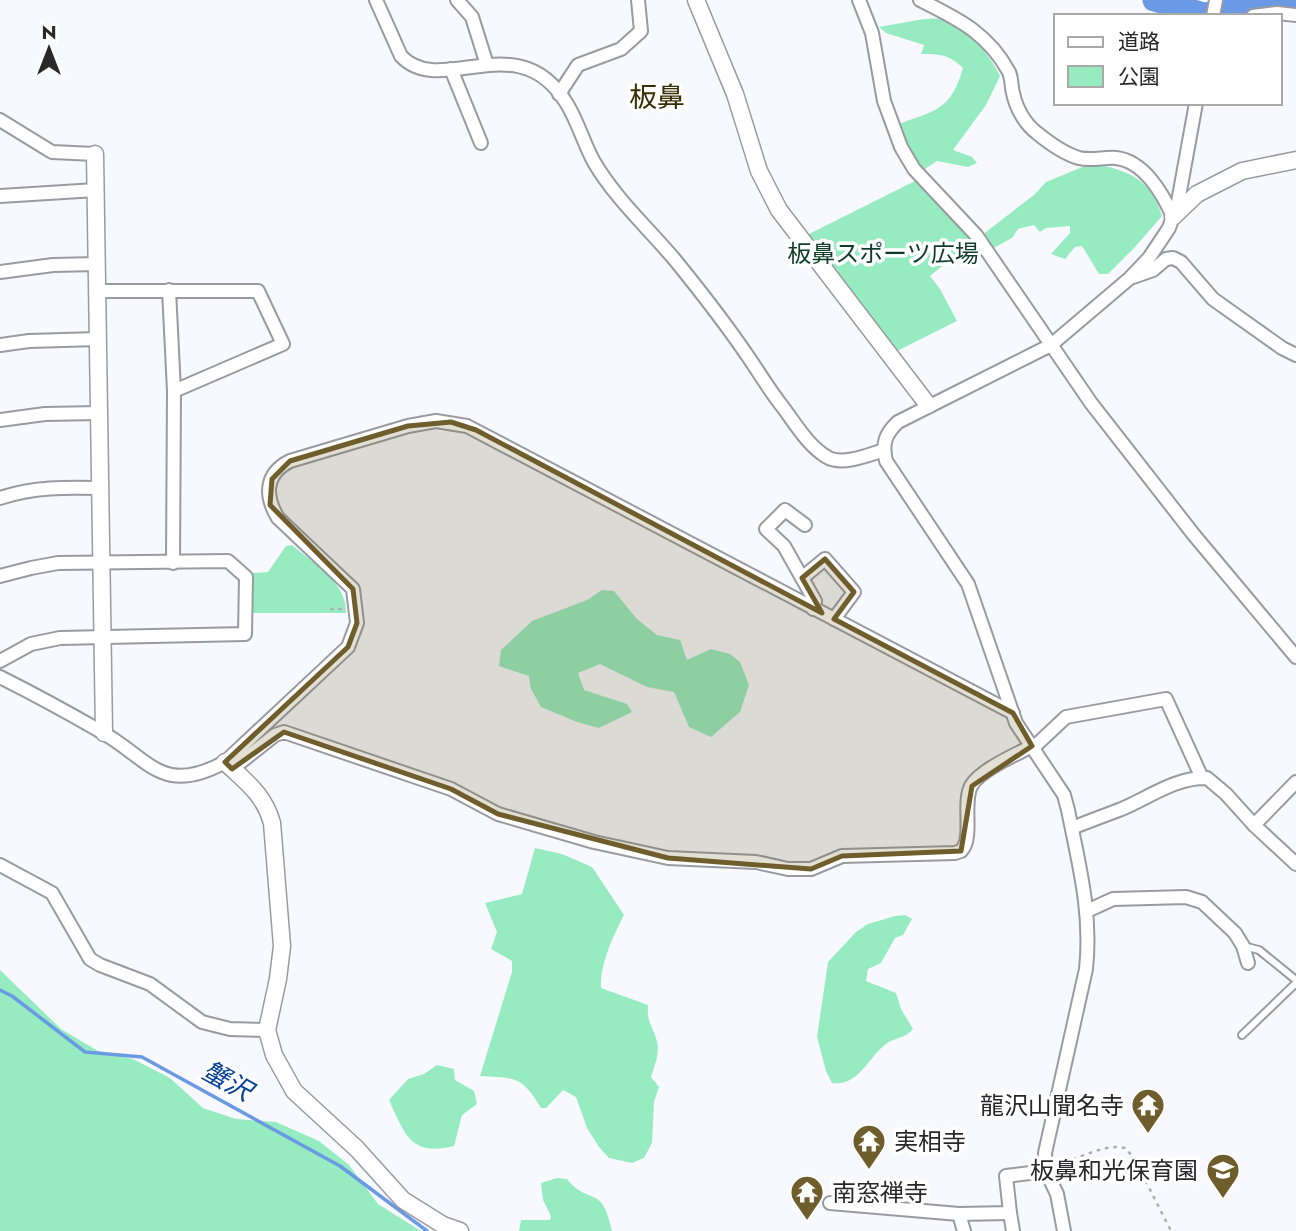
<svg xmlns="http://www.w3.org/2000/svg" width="1296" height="1231" viewBox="0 0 1296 1231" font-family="Jost,'Noto Sans JP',sans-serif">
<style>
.green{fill:#97ebc0}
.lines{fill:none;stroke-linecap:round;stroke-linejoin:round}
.stream{stroke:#6b9ae5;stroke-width:3.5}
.river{stroke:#6b9ae5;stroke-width:23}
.service-casing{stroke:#9a9ba2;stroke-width:10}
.minor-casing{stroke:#9a9ba2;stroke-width:16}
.tertiary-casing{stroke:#9a9ba2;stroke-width:19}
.path{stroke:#adadb2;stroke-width:2.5;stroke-dasharray:3.5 5;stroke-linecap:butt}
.service{stroke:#fff;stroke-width:6}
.minor{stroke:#fff;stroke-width:12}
.tertiary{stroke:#fff;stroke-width:16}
.marked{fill:#6f5e2c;fill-opacity:0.2;stroke:#6f5e2c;stroke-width:5;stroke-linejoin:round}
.labels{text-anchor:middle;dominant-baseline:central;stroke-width:7;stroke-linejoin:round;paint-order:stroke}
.park-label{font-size:24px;fill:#0f3d29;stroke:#fff}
.poi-label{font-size:24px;fill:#28282b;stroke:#fff;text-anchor:end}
.water-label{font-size:26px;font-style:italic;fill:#054298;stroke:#fff}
.quarter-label{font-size:28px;fill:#3a2d02;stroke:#fff}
</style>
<rect width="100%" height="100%" fill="#f8f9ff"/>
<g class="green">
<path d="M924,19C929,19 936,18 941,19C966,24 990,55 1000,76L986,105L953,150L972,157L977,163L968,167L937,161L925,169L916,162L899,124C936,110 951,110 963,68C949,54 939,54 921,54L924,45L886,33L879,27Z"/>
<path d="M1092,163C1128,171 1151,178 1162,216L1135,247L1108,274H1099L1082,246L1075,247L1065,259L1051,254L1070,233V226L1046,228L1040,232L1034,225L1018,229L1012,238L990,250L982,235L1034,195L1046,182Z"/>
<polygon points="915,181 975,239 930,276 940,289 957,321 895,352 807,235"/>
<path d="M292,545C313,563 347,582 346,613H252L253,573L268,572L286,546Z"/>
<polygon points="602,590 614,591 637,619 657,635 680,640 687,660 711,649 730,654 740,662 749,685 740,712 711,737 689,727 674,692 647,687 600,664 578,673 584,690 627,704 632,712 599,728 577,722 541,707 531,689 529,676 499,666 501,650 532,621 587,600"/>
<path d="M535,848L562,854L592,867L624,915C613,937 600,963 601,988L648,1005C647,1022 651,1023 656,1038C661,1051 655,1064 651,1077L659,1087L654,1102L652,1143L644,1158L632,1163L609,1158L599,1147L587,1128L576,1097L563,1090L546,1108H541C522,1076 516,1078 480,1076L512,972V961L491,949L497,932L485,903L522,894Z"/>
<path d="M905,915L912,919L903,935L895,938L881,963L868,969L866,981L896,993L901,1009L913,1029C905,1038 898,1037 889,1042C869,1054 860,1087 832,1083L826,1071L817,1037L828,962L856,932L868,924L895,916Z"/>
<polygon points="0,970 61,1029 98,1051 133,1059 170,1078 203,1108 236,1119 276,1122 319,1141 349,1165 378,1204 421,1231 0,1231"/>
<path d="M437,1065L454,1069L455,1080L474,1091L477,1104L462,1115L454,1146C410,1157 405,1134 389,1100L408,1079L424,1074Z"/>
<path d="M557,1178L567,1179C589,1207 602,1182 612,1231H519L521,1220H550L551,1216L543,1200L541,1183Z"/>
</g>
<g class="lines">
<polyline class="stream" points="0,990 12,996 85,1052 142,1057 340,1166 427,1231"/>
<polyline class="river" points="1154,0 1204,14 1261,5 1296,5"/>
<defs>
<g id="service">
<polyline points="1243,946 1259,950 1296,980"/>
<polyline points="1242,1035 1296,983"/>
</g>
<g id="minor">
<path d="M376,0L401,56C441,99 519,23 567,104C578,122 584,144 594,162C615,198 648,228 675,260C701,292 726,324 749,358C760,374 770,391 782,406C795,423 808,446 827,457C841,466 869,455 884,450"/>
<polyline points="457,0 472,17 487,65"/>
<polyline points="859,0 872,33 884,101 901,147 914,169 976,235 1091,403 1194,535 1296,657"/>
<path d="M920,0C958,19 988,33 1009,72C1012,79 1011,86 1013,93C1016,108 1025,124 1037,133C1048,142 1065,154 1079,158C1091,161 1104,157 1116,158C1144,161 1163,194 1173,217"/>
<polyline points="1213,16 1216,0"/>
<polyline points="1253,16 1277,13 1296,15"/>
<polyline points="451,69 481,143"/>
<polyline points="559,94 578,65 621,49 641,31 638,0"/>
<polyline points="0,120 52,152 95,154"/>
<polyline points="0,196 96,190"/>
<polyline points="0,272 53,265 97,264"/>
<polyline points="1133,277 1153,270 1166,259 1173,258 1181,262 1213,299 1282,348 1296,355"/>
<polyline points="169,290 174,391 173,563"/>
<polyline points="97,291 258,291 283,344 174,391"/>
<polyline points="0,345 29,341 98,339"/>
<polyline points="0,420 45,414 99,413"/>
<path d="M0,498C33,487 66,487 100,488"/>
<polyline points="805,525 785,510 766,529 784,546 815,601 813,609"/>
<polyline points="0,576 31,568 58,563 228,561 246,577 245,634 60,638 31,644 0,661"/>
<polyline points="802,578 825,559 854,592 834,619"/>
<path d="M0,677C34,694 67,712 100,731C149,758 161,797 225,762L348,647L357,623L353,589L278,518C265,497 264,474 290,461L408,426L436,421L467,426L1013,713"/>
<polyline points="1033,748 1066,717 1166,699 1202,778"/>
<path d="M232,769L275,735L284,732L451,789L498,814L594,842L668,858L756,862L788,869H811L842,856L955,853L961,851C974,838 962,804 971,786C980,770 1015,755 1032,746"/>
<polyline points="1254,825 1296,782"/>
<path d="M1072,828C1087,822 1103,816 1119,810C1147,799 1175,777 1207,778L1226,794L1254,825L1296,864"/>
<polyline points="0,865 52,893 90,959 100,965 150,984 202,1022 230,1029 267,1030"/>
<polyline points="1087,911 1113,899 1186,897 1202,902 1235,933 1243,946 1248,963"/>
<polyline points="830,1203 959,1214 1010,1213 1006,1176 1046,1171"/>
<polyline points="1010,1213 1013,1231"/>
<polyline points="959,1214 964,1231"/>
<path d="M1064,1231L1057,1194L1046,1171L1045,1153L1086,969C1092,913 1079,865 1068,810L1064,795L1016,723L968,584L886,461C882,444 885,434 898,422L1051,345L1130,278L1149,258L1169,228L1178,202L1196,103"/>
</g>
<g id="tertiary">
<polyline points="696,0 735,94 759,171 779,210 928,405"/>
<polyline points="95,154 104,733"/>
<polyline points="1173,217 1197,194 1242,171 1296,160"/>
<path d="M225,762C246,782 264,794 272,823L282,946L278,979L267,1030L274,1055L294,1091L357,1149L403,1200L443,1225L460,1231"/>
</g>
</defs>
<use href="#service" class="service-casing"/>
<use href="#minor" class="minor-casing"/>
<use href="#tertiary" class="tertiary-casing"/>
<g class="path">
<polyline points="330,609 344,609"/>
<path d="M1056,1162C1081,1161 1100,1143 1126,1148L1136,1162L1171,1231"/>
</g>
<use href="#service" class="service"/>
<use href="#minor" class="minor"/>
<use href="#tertiary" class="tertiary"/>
</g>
<path class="marked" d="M451,422L476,430L822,613L802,578L825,559L854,592L834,619L1013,713L1032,746L972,786L961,851L842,856L811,869L668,858L498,814L451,789L284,732L232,769L225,762L348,647L357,623L353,589L270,505L272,479L290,461L408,426Z"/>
<defs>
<symbol id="temple-pin" viewBox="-11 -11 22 30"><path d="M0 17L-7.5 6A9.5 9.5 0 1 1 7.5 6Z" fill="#6f5e2c" stroke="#fff"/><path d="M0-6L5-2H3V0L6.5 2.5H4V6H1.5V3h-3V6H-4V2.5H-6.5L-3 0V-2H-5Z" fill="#fff"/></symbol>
<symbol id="school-pin" viewBox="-11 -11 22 30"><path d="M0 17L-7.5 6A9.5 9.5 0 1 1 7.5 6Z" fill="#6f5e2c" stroke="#fff"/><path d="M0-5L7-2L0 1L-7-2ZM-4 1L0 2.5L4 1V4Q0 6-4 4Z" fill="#fff"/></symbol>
</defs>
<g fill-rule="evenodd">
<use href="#temple-pin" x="1129" y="1086" width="38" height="52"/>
<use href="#temple-pin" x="850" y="1122" width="38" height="52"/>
<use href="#school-pin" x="1204" y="1151" width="38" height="52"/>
<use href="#temple-pin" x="788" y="1173" width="38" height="52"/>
</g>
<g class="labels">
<g class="park-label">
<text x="883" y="253">板鼻スポーツ広場</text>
</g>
<g class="poi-label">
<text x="1124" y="1105">龍沢山聞名寺</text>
<text x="894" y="1141" text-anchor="start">実相寺</text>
<text x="1198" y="1170">板鼻和光保育園</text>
<text x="832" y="1192" text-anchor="start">南窓禅寺</text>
</g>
<g class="water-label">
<text transform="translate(227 1081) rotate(29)">蟹沢</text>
</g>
<g class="quarter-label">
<text x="657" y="97">板鼻</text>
</g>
</g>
<rect x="1054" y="14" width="228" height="91" fill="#ffffff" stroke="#a9a9aa" stroke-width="2"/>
<rect x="1068" y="37" width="35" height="10" fill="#ffffff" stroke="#a9a9aa" stroke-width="2"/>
<text x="1118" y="49" font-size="21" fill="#28282b">道路</text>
<rect x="1068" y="66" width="35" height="21" fill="#97ebc0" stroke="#a9a9aa" stroke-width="2"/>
<text x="1118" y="84" font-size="21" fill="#28282b">公園</text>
<g transform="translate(49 49)" stroke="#ffffff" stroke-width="5" paint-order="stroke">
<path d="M0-5L12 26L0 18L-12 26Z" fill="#28282b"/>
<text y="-10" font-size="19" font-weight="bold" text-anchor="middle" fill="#28282b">N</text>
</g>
</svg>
